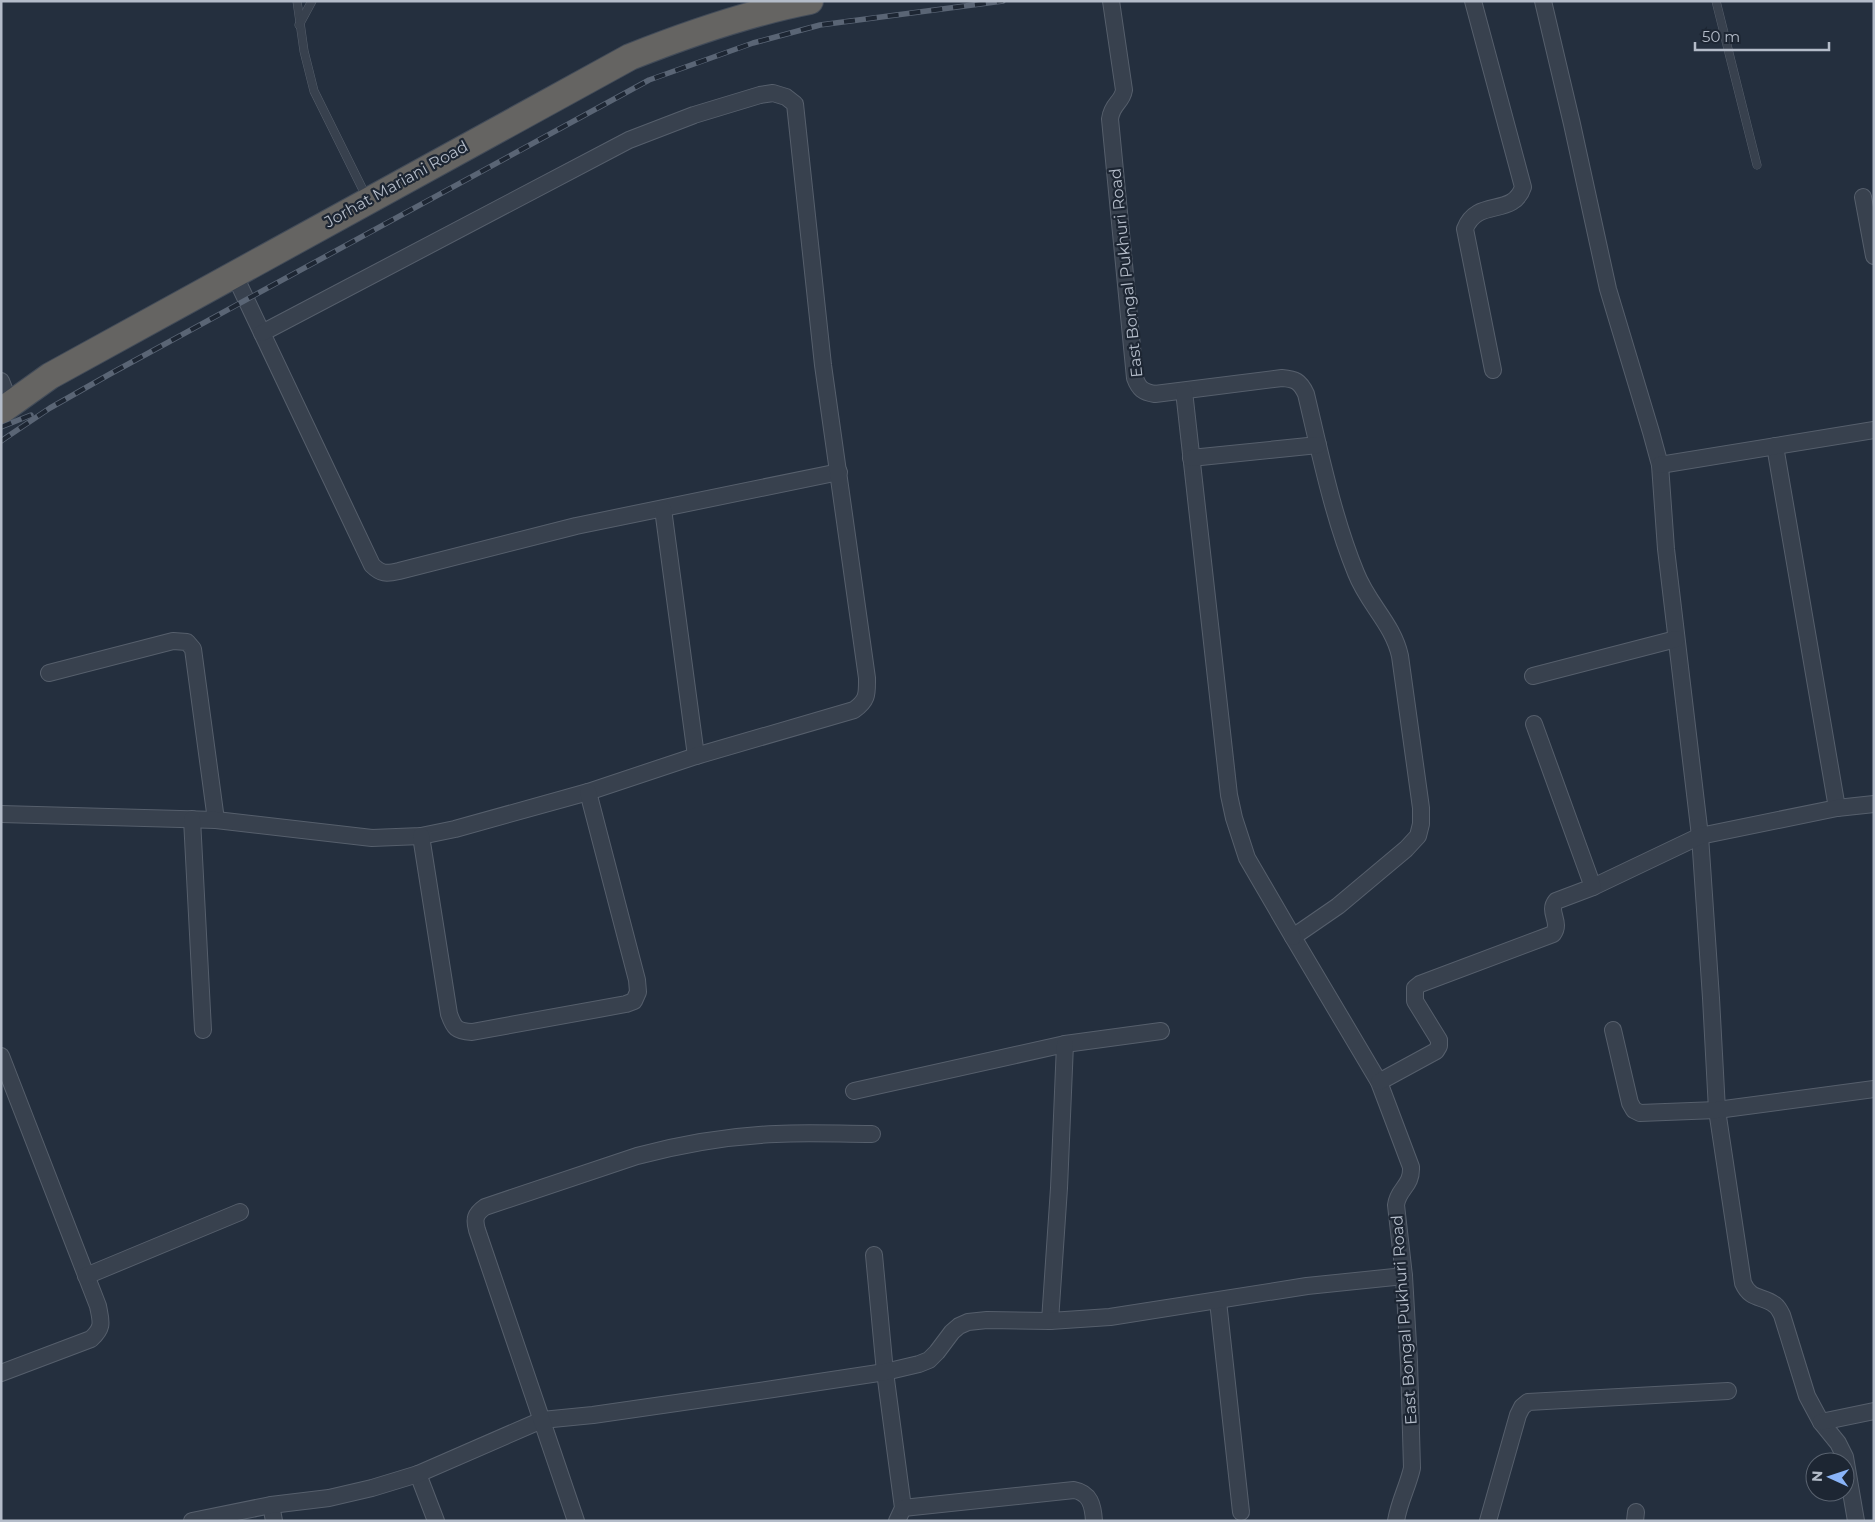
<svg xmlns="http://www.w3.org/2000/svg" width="1875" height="1522" viewBox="0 0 1875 1522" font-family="Montserrat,sans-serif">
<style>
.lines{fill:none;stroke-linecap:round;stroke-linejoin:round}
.service-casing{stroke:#565f6c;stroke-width:9}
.minor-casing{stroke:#565f6c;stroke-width:18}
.trunk-casing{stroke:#434c59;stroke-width:28}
.service{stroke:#38414e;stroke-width:8}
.minor{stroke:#38414e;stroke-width:16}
.trunk{stroke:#656462;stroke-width:26}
.rail-casing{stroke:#5a6575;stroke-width:5.5}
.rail{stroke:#1d2633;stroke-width:4;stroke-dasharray:11;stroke-linecap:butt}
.labels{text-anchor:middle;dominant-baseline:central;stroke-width:4.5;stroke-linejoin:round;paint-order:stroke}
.street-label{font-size:16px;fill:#b4bcc9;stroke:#1d2633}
</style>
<rect width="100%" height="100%" fill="#242f3e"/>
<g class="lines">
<defs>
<g id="service">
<polyline points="297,1 304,51 314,91 367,198"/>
<polyline points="1716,1 1757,165"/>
<polyline points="299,25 312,1"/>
</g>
<g id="minor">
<path d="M1111,1L1124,90C1122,103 1112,103 1110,119L1135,378C1139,389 1143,392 1155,394L1282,378C1295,379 1300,381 1306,394C1320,453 1333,517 1356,573C1368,604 1393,624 1400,656L1421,808V824L1418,836L1406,849L1338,906L1293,937L1379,1082L1411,1167C1412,1187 1398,1188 1396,1205L1404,1276L1409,1362L1412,1468C1408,1486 1399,1502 1396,1521"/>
<path d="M1473,1L1523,187C1513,218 1477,197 1465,229L1493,370"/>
<path d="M1543,1L1572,124L1608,289L1651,432L1660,465L1666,549L1700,836L1711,998L1717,1110L1743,1283C1751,1301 1763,1295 1775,1305C1778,1307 1780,1311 1782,1315L1807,1396L1821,1422L1838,1443L1845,1457L1856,1521"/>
<polyline points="1863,197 1874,256"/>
<path d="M234,274L372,565C381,574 386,574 399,571L576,526L839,472"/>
<polyline points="1,381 10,404"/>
<polyline points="1184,391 1229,795 1234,818 1247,858 1293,937"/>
<polyline points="1775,446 1837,808"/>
<polyline points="1191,458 1318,445"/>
<polyline points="1660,465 1874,430"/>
<polyline points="663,509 696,756"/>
<polyline points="49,673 173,641 187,642 193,649 216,820"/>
<polyline points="1533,676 1676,639"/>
<path d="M1,814L216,820L372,838L421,836L455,829L588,792L696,756L854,710C868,700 867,694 867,678L823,365L795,104L786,97L773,93L760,95L694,115L629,140L262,333"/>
<polyline points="192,819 203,1030"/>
<path d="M421,836L449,1014C454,1028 456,1031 472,1032L626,1004L634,1001L638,992L637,980L588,792"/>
<polyline points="1593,887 1700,836 1837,808 1874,804"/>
<polyline points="1613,1030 1630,1103 1634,1110 1640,1113 1717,1110 1874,1089"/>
<path d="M1,1056L98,1306C101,1322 104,1327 91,1339L1,1373"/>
<path d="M1379,1082L1436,1051L1439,1046V1040L1415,1001V988L1420,984L1553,934C1562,922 1547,912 1556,901L1593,887L1534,724"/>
<polyline points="854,1091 1065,1044 1161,1031"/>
<polyline points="874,1255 885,1372 903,1508 897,1521"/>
<polyline points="86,1276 240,1212"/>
<polyline points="1218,1301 1241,1512"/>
<polyline points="1050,1321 1059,1188 1065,1044"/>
<polyline points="1821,1422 1874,1411"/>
<polyline points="418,1474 436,1521"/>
<polyline points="271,1505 274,1521"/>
<path d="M903,1508L1074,1490C1090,1493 1093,1505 1094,1521"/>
<polyline points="192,1521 271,1505 329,1498 372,1488 418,1474 542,1420 593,1415 773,1389 885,1372 919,1364 929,1360 937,1352 952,1332 959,1326 968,1322 987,1320 1050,1321 1110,1317 1307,1286 1404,1276"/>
<path d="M576,1521L477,1230C474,1219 475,1214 485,1207L637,1156C682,1144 729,1136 776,1134C808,1132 840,1134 872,1134"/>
<polyline points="1488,1521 1518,1415 1522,1407 1528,1402 1728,1391"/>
<polyline points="1635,1521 1636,1512"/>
</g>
<path id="trunk" d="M1,411L50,376L630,57C688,34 748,13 810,1"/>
</defs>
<use href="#service" class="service-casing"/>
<use href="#minor" class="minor-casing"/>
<use href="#trunk" class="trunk-casing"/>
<use href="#service" class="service"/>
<use href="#minor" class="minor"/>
<use href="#trunk" class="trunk"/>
<defs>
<g id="rail">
<polyline points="1,427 31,415"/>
<polyline points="1,441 50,408 110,374 649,80 753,43 820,25 1003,1"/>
</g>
</defs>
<use href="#rail" class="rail-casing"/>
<use href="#rail" class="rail"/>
</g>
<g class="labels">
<g class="street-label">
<text transform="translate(396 184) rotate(-29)">Jorhat Mariani Road</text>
<text transform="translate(1126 273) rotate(-96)">East Bongal Pukhuri Road</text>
<text transform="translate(1404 1320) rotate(-94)">East Bongal Pukhuri Road</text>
</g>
</g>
<rect width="1875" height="1522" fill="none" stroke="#b4bcc9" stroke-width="5"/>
<g transform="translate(1830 1477) rotate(273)"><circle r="24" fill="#1d2633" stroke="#59626f"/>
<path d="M0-4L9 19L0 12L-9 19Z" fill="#8ab4f8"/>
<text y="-8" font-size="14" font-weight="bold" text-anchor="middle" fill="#b4bcc9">N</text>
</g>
<path d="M1695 42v8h134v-8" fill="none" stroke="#b4bcc9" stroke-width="2.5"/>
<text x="1702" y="42" font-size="15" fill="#b4bcc9" stroke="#1d2633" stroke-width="4" paint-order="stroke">50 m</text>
</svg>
